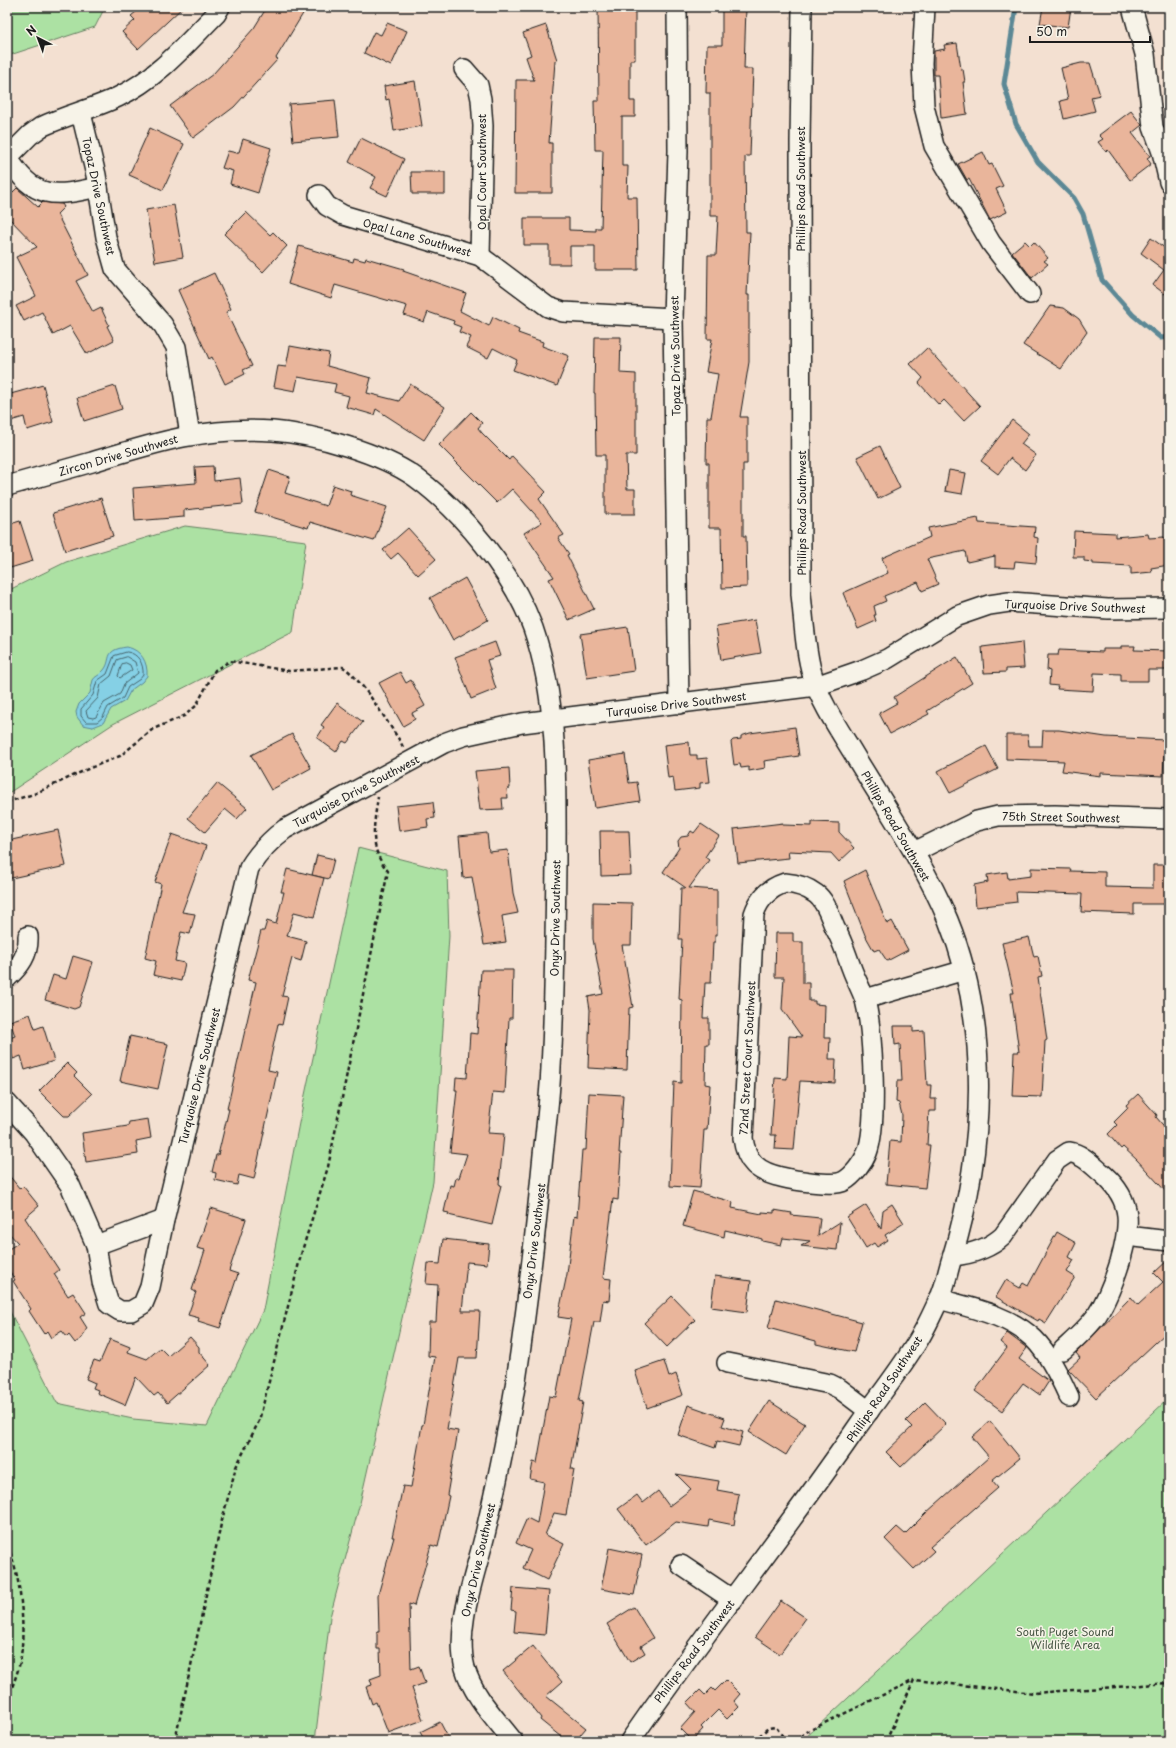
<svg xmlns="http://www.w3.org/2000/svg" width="1176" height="1748" viewBox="0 0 1176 1748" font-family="'Playpen Sans',sans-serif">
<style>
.green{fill:#ace1a3;stroke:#647e60}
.water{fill:#85d0e5;stroke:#5b8895}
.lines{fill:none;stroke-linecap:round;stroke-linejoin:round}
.shore{stroke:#46646c;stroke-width:1}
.stream{stroke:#5b8895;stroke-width:5}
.building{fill:#e9b59b;stroke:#1c1c1c}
.minor-casing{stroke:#1c1c1c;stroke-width:22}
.path{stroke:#1c1c1c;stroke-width:2.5;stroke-dasharray:4 3;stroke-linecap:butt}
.minor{stroke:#f7f3e8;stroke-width:19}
.labels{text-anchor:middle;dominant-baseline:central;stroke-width:3;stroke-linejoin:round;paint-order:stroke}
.street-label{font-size:11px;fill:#1c1c1c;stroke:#f7f3e8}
.park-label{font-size:11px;fill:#475744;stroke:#f7f3e8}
</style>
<rect width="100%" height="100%" fill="#f3e0d1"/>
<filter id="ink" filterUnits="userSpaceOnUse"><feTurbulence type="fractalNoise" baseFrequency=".025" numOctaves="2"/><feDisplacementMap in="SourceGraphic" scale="8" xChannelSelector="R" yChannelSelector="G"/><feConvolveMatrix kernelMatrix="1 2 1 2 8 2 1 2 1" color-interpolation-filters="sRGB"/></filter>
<g filter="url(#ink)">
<g class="green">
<polygon points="7,7 105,7 95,27 7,56"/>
<polygon points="185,526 306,541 293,632 113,724 7,794 7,591 66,562"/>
<polygon points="358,848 447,871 449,936 433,1182 360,1503 330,1617 315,1741 7,1741 7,1306 57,1403 133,1419 207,1426 263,1310 299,1123"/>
<polygon points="1169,1398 1169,1741 802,1741"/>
</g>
<path class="water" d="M127,647C141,650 148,662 147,676L142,682L131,690L125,701L111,709L103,723L93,727L83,725L77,717L76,712L79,704L90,693L93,680C95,676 99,676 102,672C114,661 101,650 127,647Z"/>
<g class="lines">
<g class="shore">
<path d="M127,652C138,653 144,664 143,675L140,679L128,687L123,698L108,707L103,717L97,722H86L81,716V709L93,695L97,681L107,674L114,656Z"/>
<polygon points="127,657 135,662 138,673 124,684 120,694 104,703 96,717 93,718 88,717 86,711 98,698 101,684 111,676 117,660"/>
<polygon points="126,663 130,665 132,670 120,678 118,676 122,664"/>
</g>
<polyline class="stream" points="1016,7 1004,84 1016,124 1038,162 1074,198 1083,214 1102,280 1133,315 1161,338 1169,337"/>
</g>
<g class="building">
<polygon points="142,7 183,7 138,49 122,32 135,20 131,16"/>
<polygon points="267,7 307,7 276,58 278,59 234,107 193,138 170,106 213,74 254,28"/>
<polygon points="598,7 635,7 635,60 630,60 630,101 635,101 635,117 622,117 622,166 628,166 627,197 637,197 638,270 595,270 595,246 570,246 570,264 549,264 549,245 524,245 524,218 569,218 569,230 596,231 596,228 601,228 603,150 595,150 594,101 599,101"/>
<polygon points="722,7 746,7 744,69 753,69 750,156 745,156 746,232 750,232 747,295 749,295 749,362 740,417 747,417 747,464 743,464 743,536 746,536 747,587 722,588 721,528 709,528 709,463 706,463 707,417 711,417 718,374 706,372 712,339 707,339 708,255 716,255 718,216 710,216 710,93 706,93 707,45 722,45"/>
<polygon points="1043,7 1071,7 1068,27 1040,24"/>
<polygon points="387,23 407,31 391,66 364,53 374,32 381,35"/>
<polygon points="546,25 557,60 555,61 549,143 552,143 552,193 515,193 516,80 534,80 526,57 531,55 523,33"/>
<polygon points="957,43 961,69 963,69 965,82 963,82 967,114 941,118 938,75 934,75 934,51 945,49 944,45"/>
<polygon points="1081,63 1090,63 1100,95 1091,97 1095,111 1064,119 1060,101 1068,99 1061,68"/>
<polygon points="415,81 422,126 394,131 389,99 386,100 384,86"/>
<polygon points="335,100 339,137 293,141 289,104"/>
<polygon points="1131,111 1142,125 1132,133 1150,156 1147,158 1151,164 1130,180 1108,150 1106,152 1098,142 1103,139 1099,135"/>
<polygon points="150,128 184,144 163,190 129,175"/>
<polygon points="361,138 404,159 387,196 370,188 376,177 349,162"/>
<polygon points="243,139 271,148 258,193 230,184 233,171 222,168 228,151 237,153 237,152 239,152"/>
<polygon points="983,152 989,165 992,164 1003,186 996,189 1007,212 990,220 969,179 967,180 958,164"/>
<polygon points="411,172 445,172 445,194 412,194"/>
<polygon points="17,188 38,207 43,202 62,204 64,207 57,214 88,275 76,281 93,312 101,308 109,325 107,326 114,340 87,354 70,326 53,335 42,312 24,321 16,306 36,296 16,257 37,247 7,216 7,198"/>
<polygon points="174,205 183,257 155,262 146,210"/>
<polygon points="246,212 270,235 273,232 287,246 263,272 224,234"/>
<polygon points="1151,238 1169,251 1169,297 1153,285 1164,270 1141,253"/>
<polygon points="1025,241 1030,246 1034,242 1048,258 1044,261 1048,264 1032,278 1012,252"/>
<polygon points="299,246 353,262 354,258 365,261 366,258 404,269 403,271 466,293 460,311 489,326 493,317 519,330 518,333 543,342 542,346 569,356 557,386 513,370 517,360 493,348 488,358 466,347 471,337 459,332 461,327 453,324 454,321 428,312 424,322 404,315 407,306 335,285 331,298 288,284"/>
<polygon points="214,273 231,309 226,312 252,366 243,370 245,374 225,384 212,357 209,359 178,290"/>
<polygon points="1050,306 1064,308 1079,319 1087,332 1061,369 1023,345"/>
<polygon points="595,337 621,337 620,373 636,374 636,455 626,455 627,489 635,489 635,514 605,514 605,455 596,455 595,393 594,393"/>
<polygon points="290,346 329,353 327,366 371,378 367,393 399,401 410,384 445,407 424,440 376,409 374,415 346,407 349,396 334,392 336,384 298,377 295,391 274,387 278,366 286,367"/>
<polygon points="927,348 980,406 964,421 944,400 939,405 919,383 923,378 910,364"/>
<polygon points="43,385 53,422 27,430 24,417 7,422 7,395"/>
<polygon points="115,386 122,409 84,421 77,398"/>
<polygon points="471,412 482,423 478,428 482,433 509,460 512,456 546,492 539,499 564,535 558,538 569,554 567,555 594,609 569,620 549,579 554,577 524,533 542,522 512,489 497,503 439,445"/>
<polygon points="1012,420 1029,434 1021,444 1036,455 1025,470 1010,458 998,474 981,461"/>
<polygon points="880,446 900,488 878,499 857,457"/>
<polygon points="213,466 214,481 240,478 243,504 184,510 184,517 135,521 133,488 196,483 195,467"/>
<polygon points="269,470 290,477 285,493 326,506 333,485 351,491 350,495 387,507 374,541 310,522 308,528 255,512"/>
<polygon points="949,470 966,473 962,494 945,491"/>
<polygon points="101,498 113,536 65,551 53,513"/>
<polygon points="978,518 979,523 1035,527 1034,537 1038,538 1036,563 1015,561 1014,568 995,567 995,556 967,562 965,551 927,559 938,584 922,591 918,582 884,596 886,601 874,606 876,615 874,615 876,621 858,629 843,593 888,573 882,558 930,537 928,528"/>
<polygon points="20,521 33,561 7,569 7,525"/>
<polygon points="408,528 436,559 418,575 398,553 391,559 383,550"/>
<polygon points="1074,531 1115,533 1115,537 1148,534 1149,538 1164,537 1165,540 1169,540 1169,565 1151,568 1152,572 1131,574 1131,566 1093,564 1093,562 1084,561 1084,557 1073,557"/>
<polygon points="465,578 488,620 453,640 430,598"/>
<polygon points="755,620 761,653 721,660 716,626"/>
<polygon points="628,627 634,671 587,678 580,634"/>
<polygon points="495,642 500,656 487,660 496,689 471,699 455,657"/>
<polygon points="1022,642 1024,668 1006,669 1006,672 984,673 982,647"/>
<polygon points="1121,646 1135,646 1134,650 1169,651 1169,670 1148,670 1148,681 1121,681 1121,674 1094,673 1093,691 1057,689 1058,686 1049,685 1050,671 1047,670 1048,655 1058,655 1059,650 1103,652 1103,649 1121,649"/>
<polygon points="957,657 972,683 927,711 929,714 890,734 879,713 897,703 894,697"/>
<polygon points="400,672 406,683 411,680 425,706 412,713 415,719 403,726 379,683"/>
<polygon points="337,703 363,722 347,743 343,741 336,752 317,738 324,727 321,725"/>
<polygon points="795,727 799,756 764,761 765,768 749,771 749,767 741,768 740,764 734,765 731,742 733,740 741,739 741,736 750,733"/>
<polygon points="1043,730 1059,730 1106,737 1165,740 1163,776 1101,773 1101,776 1062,771 1064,761 1006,759 1006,735 1028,735 1029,746 1042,746"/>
<polygon points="292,734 311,768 271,790 251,755"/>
<polygon points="689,742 690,755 697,755 697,759 707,758 710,782 700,783 700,788 675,791 673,777 668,778 664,745"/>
<polygon points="986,746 998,769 950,793 938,771"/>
<polygon points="625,754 629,783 637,782 640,801 595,808 588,760"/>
<polygon points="509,768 510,788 507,789 508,798 502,798 503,809 480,810 475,771"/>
<polygon points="217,783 247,808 237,819 225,809 205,832 188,818"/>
<polygon points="433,802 435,818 427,819 428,827 399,831 396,806"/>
<polygon points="812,822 839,823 839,832 854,848 839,862 831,853 788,851 789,858 738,863 734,829 783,823 783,825 812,826"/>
<polygon points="701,824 719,836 705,857 709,860 689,888 717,890 717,935 715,935 715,942 713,942 711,983 705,983 703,1018 709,1018 709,1044 706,1044 705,1084 710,1085 707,1130 704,1130 700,1188 670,1186 674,1082 681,1083 682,1000 679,999 682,939 679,939 681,888 686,888 663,872 679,848 678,841 681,837 688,836 691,831 694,833"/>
<polygon points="58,830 66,866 7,879 7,841"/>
<polygon points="600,831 629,831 631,875 601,876"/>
<polygon points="487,833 489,852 508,850 513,893 518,913 502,916 506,942 484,945 472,877 463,878 459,836"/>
<polygon points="172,834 206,846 182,912 195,914 190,934 181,932 175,961 185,963 181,981 153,975 156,961 145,958 161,884 155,882"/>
<polygon points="317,855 334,859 329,879 312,875"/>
<polygon points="1153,865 1169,865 1169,904 1134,904 1134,914 1081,912 1082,894 1016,892 1017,902 976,907 974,885 988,882 987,875 1007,872 1008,879 1031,876 1031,868 1071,869 1070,871 1105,872 1105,887 1153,888"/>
<polygon points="287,869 324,878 314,917 294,912 287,936 306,941 301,961 292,958 282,996 288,997 282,1025 278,1024 268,1070 277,1072 254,1179 239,1175 237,1185 215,1180 216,1173 212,1172 216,1155 218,1155 229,1109 227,1109 256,982 248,980 261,931 264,931 267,921 276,924 284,892 281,892"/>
<polygon points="865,870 887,924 892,921 908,950 887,961 879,949 874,951 865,935 844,881"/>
<polygon points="593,902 632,903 631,945 622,945 633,1007 629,1008 627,1070 588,1068 590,1010 588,997 603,994 593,939"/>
<polygon points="776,933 793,933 793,942 803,942 803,983 809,983 809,1001 815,1001 815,1004 825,1005 824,1038 830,1038 829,1059 836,1059 835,1083 800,1081 794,1150 775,1149 776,1135 771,1135 775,1078 787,1079 789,1036 802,1037 782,1009 784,977 775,977"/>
<polygon points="1029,937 1034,957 1038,956 1042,976 1038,977 1047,1040 1045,1041 1042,1097 1012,1096 1014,1052 1019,1052 1011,993 1014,993 1002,943"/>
<polygon points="73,956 93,962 79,1007 74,1009 45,1000 53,975 66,979"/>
<polygon points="481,970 513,970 512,1018 509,1018 505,1093 493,1092 488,1133 504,1134 499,1184 501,1185 492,1225 448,1215 449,1213 444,1212 450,1185 454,1186 456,1178 459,1178 467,1154 450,1152 457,1090 455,1090 456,1077 467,1078 470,1033 477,1034"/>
<polygon points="30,1014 35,1029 43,1026 54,1061 25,1070 21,1056 13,1059 7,1039 15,1036 10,1021"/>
<polygon points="894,1026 913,1026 913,1032 924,1031 927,1085 931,1085 930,1099 936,1099 936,1111 929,1111 927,1145 930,1145 925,1188 886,1184 890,1141 901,1142 902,1115 899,1103 896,1102 897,1081 902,1081 900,1044 895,1045"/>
<polygon points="130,1036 168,1044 158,1089 120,1081"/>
<polygon points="67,1063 77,1073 74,1076 92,1094 69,1116 64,1116 39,1091"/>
<polygon points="589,1093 623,1095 619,1153 621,1153 618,1200 613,1199 603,1278 611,1279 609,1301 603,1300 600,1322 594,1322 579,1401 583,1402 571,1469 574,1469 566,1515 554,1513 545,1535 564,1544 547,1580 523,1568 531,1550 516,1543 527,1518 537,1523 544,1482 530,1479 533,1462 537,1463 549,1396 556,1397 571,1319 558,1317 567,1274 574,1216 577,1217 582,1150 586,1150"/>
<polygon points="1138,1094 1157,1115 1156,1117 1169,1132 1169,1195 1137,1160 1123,1147 1121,1149 1108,1134 1117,1125 1114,1122 1128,1108 1126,1105"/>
<polygon points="148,1119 151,1138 136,1141 138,1154 86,1162 82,1133 128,1126 129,1122"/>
<polygon points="7,1173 20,1189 23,1186 39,1206 25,1218 59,1270 54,1274 68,1296 73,1293 86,1313 80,1317 87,1328 82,1338 75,1343 69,1335 67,1337 62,1331 51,1338 47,1331 44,1334 29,1311 31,1309 13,1281 15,1280 7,1267 7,1250 18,1243 7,1231"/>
<polygon points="693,1191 733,1202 732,1208 762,1214 762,1212 774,1213 774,1210 792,1213 791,1215 820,1218 818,1236 840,1222 837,1250 801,1246 810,1241 783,1238 781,1245 762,1241 762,1239 751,1236 725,1230 724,1237 683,1226"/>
<polygon points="892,1204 904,1223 885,1235 888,1240 877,1247 874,1243 866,1248 847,1217 866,1205 881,1229 883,1210"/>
<polygon points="211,1208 246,1219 229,1271 238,1274 220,1328 198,1321 199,1318 188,1315 196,1292 192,1290 205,1250 197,1248"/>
<polygon points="1057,1232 1076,1243 1069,1257 1074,1260 1067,1272 1075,1277 1046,1323 1039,1319 1038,1321 996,1297 1006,1280 1020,1288 1023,1283 1028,1286"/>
<polygon points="443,1239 489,1244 487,1264 467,1262 462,1311 480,1311 477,1358 459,1358 447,1429 458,1431 447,1495 449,1496 438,1547 431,1545 414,1606 409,1604 411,1669 419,1666 425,1683 412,1688 423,1720 388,1733 376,1702 372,1704 366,1687 372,1685 370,1679 381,1675 380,1649 377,1649 377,1632 379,1632 378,1595 394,1537 392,1537 403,1486 411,1487 422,1425 423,1425 435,1357 428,1356 429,1322 436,1322 438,1285 426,1284 428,1263 440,1264"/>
<polygon points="1169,1259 1169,1330 1096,1398 1068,1369 1080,1358 1076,1353 1131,1297 1138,1305 1163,1282 1154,1273"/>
<polygon points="715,1276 751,1281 747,1312 711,1307"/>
<polygon points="672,1296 695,1320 667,1347 644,1323"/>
<polygon points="776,1299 862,1322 854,1352 816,1344 816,1341 768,1328"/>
<polygon points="1007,1333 1027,1348 1019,1359 1049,1381 1040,1395 1023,1383 1002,1411 975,1391 1007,1348 1000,1342"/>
<polygon points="190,1337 199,1347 199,1352 210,1365 167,1403 158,1393 154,1396 136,1377 125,1405 97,1393 98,1390 93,1388 95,1383 86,1379 94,1360 100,1362 110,1339 130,1347 128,1352 147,1359 160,1348 168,1356"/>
<polygon points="664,1361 669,1377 676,1374 683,1395 647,1408 635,1371"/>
<polygon points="769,1401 805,1424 786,1455 749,1432"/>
<polygon points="925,1402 946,1424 901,1467 886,1452 912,1427 906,1421"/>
<polygon points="688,1405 725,1418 722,1426 743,1432 739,1446 717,1441 715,1448 678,1435"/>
<polygon points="990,1421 1020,1458 992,1481 998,1488 930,1547 934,1551 914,1569 885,1539 897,1527 905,1534 926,1513 989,1457 972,1437"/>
<polygon points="676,1474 719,1481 717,1490 739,1494 734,1525 709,1520 708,1527 676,1522 646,1545 618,1509 637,1495 643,1503 658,1491 669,1506 691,1489"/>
<polygon points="609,1548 642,1555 634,1595 601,1589"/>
<polygon points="513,1588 549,1591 545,1635 514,1632 516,1611 511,1610"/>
<polygon points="781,1601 806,1618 780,1654 755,1637"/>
<polygon points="634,1607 653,1638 641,1646 645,1653 630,1662 607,1624"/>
<polygon points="533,1646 562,1682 546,1696 586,1728 575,1741 566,1741 540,1720 541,1718 503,1671"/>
<polygon points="726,1680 740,1694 734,1701 739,1707 727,1719 718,1710 701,1727 703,1729 692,1741 680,1729 695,1712 687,1703 700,1690 705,1695 712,1688 715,1691"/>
<polygon points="440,1722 450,1741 425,1741 420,1732"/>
</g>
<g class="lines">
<defs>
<g id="minor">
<polyline points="677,7 678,151 673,318 679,704"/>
<polyline points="925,7 922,63 924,106 934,146 991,243 1030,294"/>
<polyline points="1132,7 1145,54 1153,127 1162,152 1169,182"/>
<polyline points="464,69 478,85 481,99 483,126 480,256"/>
<polyline points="81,113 96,175 106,237 115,269 163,325 176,347 190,435"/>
<path d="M7,158L30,135L41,127C66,115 93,109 118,97C158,78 186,44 216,14L220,7"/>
<path d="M8,158C34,200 54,197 98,187"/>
<polyline points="319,195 327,206 343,215 480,256 548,307 563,312 673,318"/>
<path d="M7,486C35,478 64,470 92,462C154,443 207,426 273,431C314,434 381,453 415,477C462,511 513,573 533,628C559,703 556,786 556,864C555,932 555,1000 551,1067C550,1096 546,1126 543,1155C536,1228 528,1301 517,1374C509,1426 498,1478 486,1530C477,1571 454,1626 465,1668C473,1696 496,1719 513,1741"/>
<polyline points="914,852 977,821 998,816 1055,815 1169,819"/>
<path d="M785,883C797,884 807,887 816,894C826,901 830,917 835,928C843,942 847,957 853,972C857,982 862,991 865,1000C873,1031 878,1124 867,1153C863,1163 853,1176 844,1181C834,1187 793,1180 781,1177C758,1172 746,1162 743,1138L754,914C759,899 769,888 785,883Z"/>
<path d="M7,978C20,966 29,955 28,936"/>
<polyline points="865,999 965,970"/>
<path d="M7,1103L34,1133L70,1185L96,1245L102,1282L109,1304L120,1311H131L143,1304L150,1287L164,1220L249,868C259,852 270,840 285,829L444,743L463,736L522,723L816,686L862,670L887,659L957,616L989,605L1009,602L1108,609L1169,608"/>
<polyline points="1127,1236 1169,1241"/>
<polyline points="96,1245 164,1220"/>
<path d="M953,1256C972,1254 989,1249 1003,1236L1057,1160L1069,1152C1083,1154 1093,1166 1104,1175C1134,1202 1130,1226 1120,1262C1114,1281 1108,1298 1097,1315C1088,1328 1075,1339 1063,1350"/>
<path d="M939,1299C971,1308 1009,1315 1034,1339C1049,1354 1060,1377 1069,1397"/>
<polyline points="727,1363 830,1384 840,1389 869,1411"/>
<polyline points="681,1565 733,1600"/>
<path d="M630,1741C703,1634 785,1533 858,1426C877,1399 897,1374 914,1347C925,1331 933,1312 941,1295C946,1283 948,1270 952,1258C985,1150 991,1026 948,920C924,862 884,805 852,751C838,728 821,703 813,677C805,651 804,621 801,594L800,141L802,7"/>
</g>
</defs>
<use href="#minor" class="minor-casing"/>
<g class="path">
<path d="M7,802L34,794L90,768L120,756L153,729L184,716L196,706L215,670L230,661L289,671L343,667C360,677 388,723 400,741L403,747"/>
<path d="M7,1546C21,1572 26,1632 20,1662C17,1675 12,1688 7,1700"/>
<path d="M175,1741L221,1524L236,1467L259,1421L302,1251L328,1167L388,871C368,848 374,825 378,797"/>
<polyline points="754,1741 768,1728 776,1727 786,1741"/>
<polyline points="795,1741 806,1732 914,1680"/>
<polyline points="886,1741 914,1680 1034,1693 1169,1683"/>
</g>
<use href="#minor" class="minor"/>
</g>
</g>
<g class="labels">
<g class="street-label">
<text transform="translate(481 172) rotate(-90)">Opal Court Southwest</text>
<text transform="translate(800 189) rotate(-90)">Phillips Road Southwest</text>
<text transform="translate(99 196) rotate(78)">Topaz Drive Southwest</text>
<text transform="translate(417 237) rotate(16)">Opal Lane Southwest</text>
<text transform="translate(675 356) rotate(-91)">Topaz Drive Southwest</text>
<text transform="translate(118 455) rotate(-16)">Zircon Drive Southwest</text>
<text transform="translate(801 513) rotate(-90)">Phillips Road Southwest</text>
<text transform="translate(1075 606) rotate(2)">Turquoise Drive Southwest</text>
<text transform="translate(676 704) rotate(-7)">Turquoise Drive Southwest</text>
<text transform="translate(356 791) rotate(-28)">Turquoise Drive Southwest</text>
<text transform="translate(1061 817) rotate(1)">75th Street Southwest</text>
<text transform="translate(896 826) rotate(60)">Phillips Road Southwest</text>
<text transform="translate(555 918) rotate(-89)">Onyx Drive Southwest</text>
<text transform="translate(747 1058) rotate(-87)">72nd Street Court Southwest</text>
<text transform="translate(199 1076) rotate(-76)">Turquoise Drive Southwest</text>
<text transform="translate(534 1241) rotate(-83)">Onyx Drive Southwest</text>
<text transform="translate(884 1389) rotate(-56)">Phillips Road Southwest</text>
<text transform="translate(478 1560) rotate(-77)">Onyx Drive Southwest</text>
<text transform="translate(694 1651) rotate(-53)">Phillips Road Southwest</text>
</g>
<g class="park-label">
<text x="1065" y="1631">South Puget Sound<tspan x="1065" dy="13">Wildlife Area</tspan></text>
</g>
</g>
<rect width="1176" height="1748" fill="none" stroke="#f7f3e8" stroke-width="24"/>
<rect x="12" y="12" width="1152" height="1724" fill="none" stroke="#1c1c1c" stroke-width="1.5" filter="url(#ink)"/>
<g transform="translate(38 38) rotate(318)" stroke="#f7f3e8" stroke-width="3" paint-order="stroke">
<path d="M0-3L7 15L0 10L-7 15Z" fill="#1c1c1c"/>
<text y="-6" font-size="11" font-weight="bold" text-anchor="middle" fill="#1c1c1c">N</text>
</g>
<path d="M1030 36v6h120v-6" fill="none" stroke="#1c1c1c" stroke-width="2"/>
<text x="1036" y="36" font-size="12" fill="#1c1c1c" stroke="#f7f3e8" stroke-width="3" paint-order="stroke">50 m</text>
</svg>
